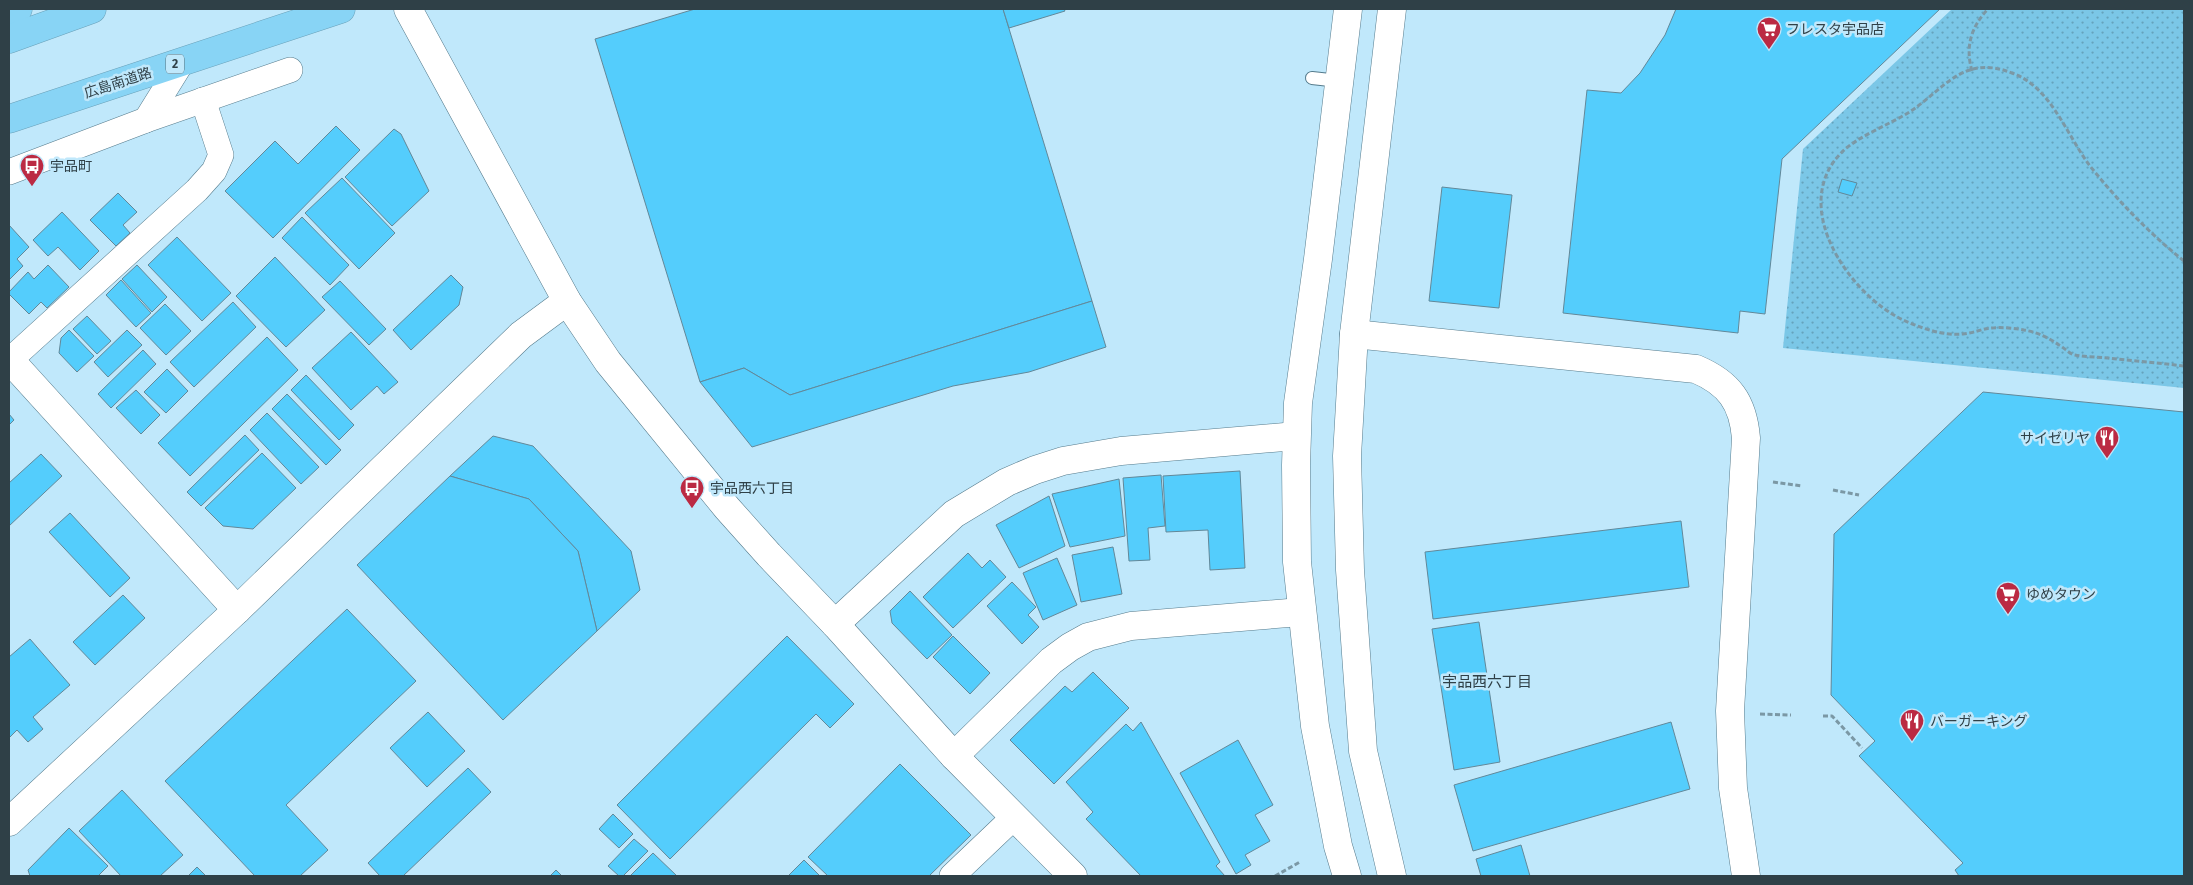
<svg xmlns="http://www.w3.org/2000/svg" width="2193" height="885" viewBox="0 0 2193 885" font-family="'Fira Sans','Noto Sans JP',sans-serif">
<style>
.park{fill:url(#park-dots)}
.building{fill:#54cdfc;stroke:#628899}
.lines{fill:none;stroke-linecap:round;stroke-linejoin:round}
.lane-casing{stroke:#557b8c;stroke-width:14}
.street-casing{stroke:#557b8c;stroke-width:26}
.secondary-casing{stroke:#557b8c;stroke-width:29}
.highway-casing{stroke:#69a0b8;stroke-width:29}
.path{stroke:#7b98a5;stroke-width:3;stroke-dasharray:5 2.5;stroke-linecap:butt}
.lane{stroke:#fff;stroke-width:12}
.street{stroke:#fff;stroke-width:25}
.secondary{stroke:#fff;stroke-width:28}
.highway{stroke:#88d4f5;stroke-width:28}
.labels{text-anchor:middle;dominant-baseline:central;stroke-width:5;stroke-linejoin:round;paint-order:stroke}
.shield{fill:#c0e8fb;stroke:#5a727d;stroke-width:1}
.shield-label{font-size:12px;font-weight:bold;fill:#2f4047}
.poi-label{font-size:14px;fill:#2f4047;stroke:#c0e8fb;text-anchor:start}
.street-label{font-size:14px;fill:#2f4047;stroke:#c0e8fb}
.neighbourhood-label{font-size:15px;fill:#2f4047;stroke:#c0e8fb}
</style>
<defs>
<pattern id="park-dots" width="8" height="8" patternUnits="userSpaceOnUse" patternTransform="scale(1.25)"><rect width="8" height="8" fill="#7bc7e7"/><path d="M2 2h.1M6 6h.1" fill="none" stroke="#65a3bd" stroke-width="1.8" stroke-linecap="round"/></pattern>
</defs>
<rect width="100%" height="100%" fill="#c0e8fb"/>
<polygon class="park" points="1952,9 2184,9 2184,388 1783,348 1803,149"/>
<g class="building">
<polygon points="695,9 1003,9 1092,301 790,395 744,368 700,382 595,39"/>
<polygon points="1003,9 1064,9 1065,11 1009,28"/>
<polygon points="1676,9 1940,9 1782,159 1765,314 1740,311 1738,333 1563,313 1587,90 1621,93 1640,73 1665,35"/>
<polygon points="336,126 360,150 273,238 225,191 275,141 298,164"/>
<polygon points="394,129 401,134 429,191 392,226 345,177"/>
<polygon points="342,178 395,233 359,269 305,213"/>
<polygon points="1842,179 1857,183 1852,196 1838,192"/>
<polygon points="1442,187 1512,195 1499,308 1429,301"/>
<polygon points="118,193 137,212 123,225 130,233 116,246 90,220"/>
<polygon points="62,212 99,251 80,270 58,247 48,256 33,240"/>
<polygon points="302,217 349,265 330,285 282,238"/>
<polygon points="9,225 29,247 17,259 23,266 9,280"/>
<polygon points="177,237 231,293 202,321 148,265"/>
<polygon points="275,257 325,310 286,347 236,296"/>
<polygon points="48,265 69,287 47,308 41,302 29,314 9,294 9,292 28,272 34,279"/>
<polygon points="137,265 167,297 152,312 122,279"/>
<polygon points="451,275 463,287 459,305 411,350 393,330"/>
<polygon points="121,280 151,313 136,327 106,295"/>
<polygon points="340,281 386,329 369,345 322,297"/>
<polygon points="1092,301 1106,347 1029,372 953,386 752,447 700,382 744,368 790,395"/>
<polygon points="233,302 256,327 194,387 170,362"/>
<polygon points="165,304 191,331 166,355 140,328"/>
<polygon points="87,316 111,341 97,354 73,329"/>
<polygon points="69,330 94,356 77,372 59,353 61,338"/>
<polygon points="127,330 142,345 108,377 94,362"/>
<polygon points="351,332 398,382 384,394 377,386 351,410 312,368"/>
<polygon points="267,337 298,370 190,476 158,443"/>
<polygon points="143,350 156,364 111,408 98,394"/>
<polygon points="167,369 188,391 166,413 144,392"/>
<polygon points="306,375 354,425 339,440 291,390"/>
<polygon points="136,390 160,415 141,434 116,408"/>
<polygon points="1983,392 2184,412 2184,876 1959,876 1955,870 1963,863 1859,756 1875,741 1831,695 1834,534"/>
<polygon points="287,394 341,450 326,465 272,409"/>
<polygon points="267,413 319,467 301,484 250,430"/>
<polygon points="9,414 14,420 9,425"/>
<polygon points="245,435 259,450 201,506 187,492"/>
<polygon points="493,436 533,446 631,551 640,590 597,631 578,551 529,499 450,476"/>
<polygon points="262,453 296,488 253,529 223,526 205,508"/>
<polygon points="41,454 62,476 9,526 9,483"/>
<polygon points="1240,471 1245,568 1210,570 1208,530 1166,532 1163,476"/>
<polygon points="1161,475 1165,526 1148,528 1150,560 1129,561 1123,478"/>
<polygon points="450,476 529,499 578,551 597,631 503,720 357,565"/>
<polygon points="1119,479 1125,536 1070,547 1052,494"/>
<polygon points="1049,496 1065,546 1019,568 996,525"/>
<polygon points="70,513 130,578 110,597 49,532"/>
<polygon points="1681,521 1689,587 1433,619 1425,552"/>
<polygon points="1113,547 1122,594 1081,602 1072,555"/>
<polygon points="968,553 982,568 990,560 1006,577 953,628 923,597"/>
<polygon points="1057,558 1077,605 1043,620 1023,573"/>
<polygon points="1012,582 1036,607 1028,615 1039,627 1022,644 987,606"/>
<polygon points="910,591 952,635 927,659 892,623 890,611"/>
<polygon points="123,595 145,618 95,665 73,642"/>
<polygon points="347,609 416,681 286,805 328,850 300,876 255,876 165,781"/>
<polygon points="1479,622 1500,762 1454,770 1432,629"/>
<polygon points="787,636 854,704 830,728 816,714 670,859 617,805"/>
<polygon points="953,636 990,673 970,694 933,657"/>
<polygon points="30,639 70,685 33,717 43,729 28,742 17,730 9,738 9,657"/>
<polygon points="1093,672 1129,708 1054,784 1010,740 1065,686 1072,692"/>
<polygon points="428,712 465,751 427,787 390,748"/>
<polygon points="1141,722 1220,862 1216,866 1225,876 1141,876 1086,819 1093,812 1066,782 1126,724 1133,731"/>
<polygon points="1671,722 1690,789 1473,851 1454,785"/>
<polygon points="1238,740 1273,805 1255,815 1270,841 1245,855 1251,865 1236,874 1180,773"/>
<polygon points="900,764 971,835 929,876 828,876 808,857"/>
<polygon points="468,768 491,792 403,876 380,876 368,863"/>
<polygon points="122,790 183,855 160,876 121,876 79,831"/>
<polygon points="613,814 633,834 619,848 599,829"/>
<polygon points="69,828 108,866 98,876 30,876 28,870"/>
<polygon points="634,839 648,851 623,876 619,876 608,866"/>
<polygon points="1521,845 1530,876 1481,876 1476,859"/>
<polygon points="653,853 677,876 630,876"/>
<polygon points="804,860 820,876 788,876"/>
<polygon points="197,867 206,876 188,876"/>
<polygon points="556,870 562,876 550,876"/>
</g>
<g class="lines">
<defs>
<polyline id="lane" points="1312,78 1339,81"/>
<g id="street">
<polyline points="146,120 182,62"/>
<polyline points="9,172 146,120 290,70"/>
<polyline points="10,360 197,190 214,171 221,155 203,100"/>
<polyline points="952,876 1014,817"/>
</g>
<g id="secondary">
<polyline points="408,9 567,301 608,362 727,508 769,555 835,624 954,756 1073,876"/>
<polyline points="1392,9 1354,334 1347,456 1350,570 1363,751 1392,876"/>
<path d="M1354,334L1696,369C1729,383 1743,402 1746,438L1730,711L1733,788L1746,876"/>
<polyline points="9,359 237,610"/>
<polyline points="835,624 954,514 1007,482 1035,470 1063,461 1121,451 1296,436"/>
<polyline points="954,756 1051,661 1070,647 1088,637 1131,626 1301,612"/>
<polyline points="9,822 237,610 521,335 567,301"/>
<polyline points="1347,876 1338,846 1315,726 1297,562 1296,465 1298,403 1318,259 1348,9"/>
</g>
<g id="highway">
<polyline points="9,12 18,9"/>
<polyline points="9,39 92,9"/>
<polyline points="9,119 341,9"/>
</g>
</defs>
<use href="#lane" class="lane-casing"/>
<use href="#street" class="street-casing"/>
<use href="#secondary" class="secondary-casing"/>
<use href="#highway" class="highway-casing"/>
<g class="path">
<path d="M1972,71C1965,47 1971,27 1988,9"/>
<path d="M2184,261C2149,233 2118,201 2090,166C2066,134 2051,87 2012,73C1964,54 1945,88 1911,111C1891,124 1858,136 1842,152C1788,206 1849,294 1903,320C1921,328 1943,336 1963,334C1973,333 1982,329 1991,328C2002,327 2014,328 2024,330C2037,332 2049,338 2059,345C2065,348 2069,354 2075,355C2085,357 2097,357 2108,358C2133,361 2159,363 2184,366"/>
<polyline points="1773,482 1802,486"/>
<polyline points="1833,490 1859,495"/>
<polyline points="1760,714 1791,715"/>
<polyline points="1823,716 1832,716 1862,748"/>
<polyline points="1275,876 1300,862"/>
</g>
<use href="#lane" class="lane"/>
<use href="#street" class="street"/>
<use href="#secondary" class="secondary"/>
<use href="#highway" class="highway"/>
</g>
<defs>
<symbol id="supermarket-pin" viewBox="-11 -11 22 30"><path d="M0 17L-7.5 6A9.5 9.5 0 1 1 7.5 6Z" fill="#bb2a43" stroke="#c0e8fb"/><path d="M-6-5.5h2.5l.6 2H6L4.5 2H-2.5L-4.4-4H-6ZM-1.5 3.2a1.3 1.3 0 1 0 .1 0ZM3 3.2a1.3 1.3 0 1 0 .1 0Z" fill="#fff"/></symbol>
<symbol id="bus-pin" viewBox="-11 -11 22 30"><path d="M0 17L-7.5 6A9.5 9.5 0 1 1 7.5 6Z" fill="#bb2a43" stroke="#c0e8fb"/><path d="M-5-6H5V4H4V6H2V4H-2V6H-4V4H-5ZM-3.5-4V0h7V-4ZM-3.5 1.2v1.5H-2V1.2ZM2 1.2v1.5H3.5V1.2Z" fill="#fff"/></symbol>
<symbol id="restaurant-pin" viewBox="-11 -11 22 30"><path d="M0 17L-7.5 6A9.5 9.5 0 1 1 7.5 6Z" fill="#bb2a43" stroke="#c0e8fb"/><path d="M-5-6h1v4h1v-4h1v4h1v-4h1v5L-1.5 .5V6h-2V.5L-5-1ZM5-6V6H3V1.5H1.5Q1.5-4 5-6Z" fill="#fff"/></symbol>
</defs>
<g fill-rule="evenodd">
<use href="#supermarket-pin" x="1755" y="15" width="28" height="38"/>
<use href="#bus-pin" x="18" y="152" width="28" height="38"/>
<use href="#restaurant-pin" x="2093" y="424" width="28" height="38"/>
<use href="#bus-pin" x="678" y="474" width="28" height="38"/>
<use href="#supermarket-pin" x="1994" y="580" width="28" height="38"/>
<use href="#restaurant-pin" x="1898" y="707" width="28" height="38"/>
</g>
<g class="labels">
<rect class="shield" x="166" y="54.5" width="18" height="19" rx="4"/>
<g class="shield-label">
<text x="175" y="64">2</text>
</g>
<g class="poi-label">
<text x="1786" y="29">フレスタ宇品店</text>
<text x="50" y="166">宇品町</text>
<text x="2090" y="438" text-anchor="end">サイゼリヤ</text>
<text x="710" y="488">宇品西六丁目</text>
<text x="2026" y="594">ゆめタウン</text>
<text x="1930" y="721">バーガーキング</text>
</g>
<g class="street-label">
<text transform="translate(118 83) rotate(-18)">広島南道路</text>
</g>
<g class="neighbourhood-label">
<text x="1487" y="682">宇品西六丁目</text>
</g>
</g>
<rect width="2193" height="885" fill="none" stroke="#2f4047" stroke-width="20"/>
</svg>
